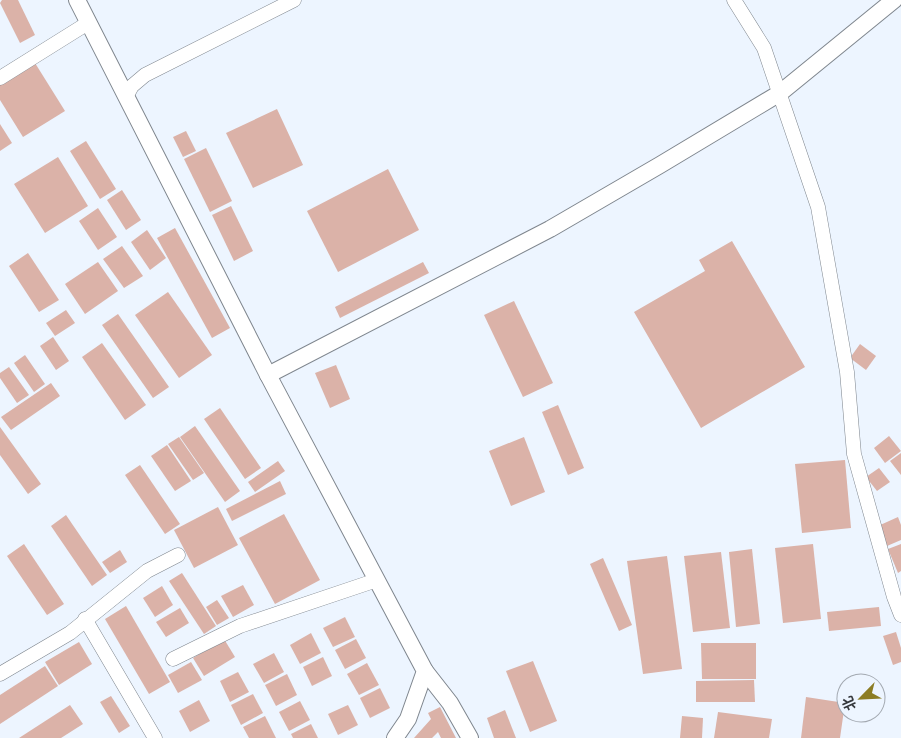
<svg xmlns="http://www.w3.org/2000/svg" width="901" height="738" viewBox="0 0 901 738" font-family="Commissioner,'Noto Sans SC',sans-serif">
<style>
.building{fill:#dbb2a8}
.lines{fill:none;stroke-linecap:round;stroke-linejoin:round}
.minor-casing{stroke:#7f868e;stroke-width:15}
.tertiary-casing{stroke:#7f868e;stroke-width:18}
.minor{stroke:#fff;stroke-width:14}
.tertiary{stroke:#fff;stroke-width:16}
</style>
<rect width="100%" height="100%" fill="#edf5ff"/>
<g class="building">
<polygon points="2,0 18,0 35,35 20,43 0,3"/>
<polygon points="35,63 65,111 23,137 0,100 0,85"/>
<polygon points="277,109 303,165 253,188 226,133"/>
<polygon points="0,124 12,143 0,151"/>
<polygon points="186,131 196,151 183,157 173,137"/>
<polygon points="86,141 116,189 100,199 70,151"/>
<polygon points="206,148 232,201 210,212 184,159"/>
<polygon points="58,157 88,206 45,233 14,184"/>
<polygon points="388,169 419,230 338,272 307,211"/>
<polygon points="122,190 141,220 126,230 107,200"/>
<polygon points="231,206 253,251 234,261 212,215"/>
<polygon points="98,208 117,237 98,250 79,221"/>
<polygon points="175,228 230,328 212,338 157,238"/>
<polygon points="147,230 166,258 150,270 131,242"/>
<polygon points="732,241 805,367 701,428 634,312 705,271 699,260"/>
<polygon points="122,246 143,276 124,288 103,259"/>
<polygon points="28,253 59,300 39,312 9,266"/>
<polygon points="98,262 118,291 85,314 65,284"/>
<polygon points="423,262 429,273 340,318 335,307"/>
<polygon points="168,292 212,355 179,378 135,315"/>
<polygon points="514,301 553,383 523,397 484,315"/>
<polygon points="66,310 75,323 55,336 46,323"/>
<polygon points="118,314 169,387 153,398 102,325"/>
<polygon points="53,337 69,361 56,370 40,346"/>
<polygon points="102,343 146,405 125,420 82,357"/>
<polygon points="860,344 876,356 866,370 850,358"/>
<polygon points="25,355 45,384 34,392 14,363"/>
<polygon points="336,365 350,399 330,408 315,373"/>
<polygon points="9,367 29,395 17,403 0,378 0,373"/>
<polygon points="51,383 60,396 11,430 1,417"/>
<polygon points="558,405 584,468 568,475 542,412"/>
<polygon points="220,408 261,468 245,479 204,419"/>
<polygon points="195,426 240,491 225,502 180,437"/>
<polygon points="0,427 41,484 28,494 0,455"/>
<polygon points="889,436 901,451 885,463 874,448"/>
<polygon points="179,437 204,473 193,480 168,444"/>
<polygon points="524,437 545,492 511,506 489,451"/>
<polygon points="167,445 191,481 175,491 151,456"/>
<polygon points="901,453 901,475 890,461"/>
<polygon points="845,460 851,528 802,533 795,464"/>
<polygon points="278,461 285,471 255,492 248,482"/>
<polygon points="140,465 180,524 165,534 125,475"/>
<polygon points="879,468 890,482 877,491 866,477"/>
<polygon points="280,481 286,494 232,521 226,509"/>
<polygon points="218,507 238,545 194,568 174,530"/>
<polygon points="284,514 320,580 275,604 239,538"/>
<polygon points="66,515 107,575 92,586 51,526"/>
<polygon points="898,517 901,525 901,540 887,546 878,526"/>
<polygon points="24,544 64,604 47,615 7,556"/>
<polygon points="813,544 821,619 783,623 775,548"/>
<polygon points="901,544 901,571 898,573 888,549"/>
<polygon points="752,549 760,624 736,627 729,552"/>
<polygon points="120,550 127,562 110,573 102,562"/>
<polygon points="721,552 730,628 693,632 684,556"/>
<polygon points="667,556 682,669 643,674 627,561"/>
<polygon points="603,558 632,625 619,631 590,564"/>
<polygon points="182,573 216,626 204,634 169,581"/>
<polygon points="243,585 254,605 233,617 221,596"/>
<polygon points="162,586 173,605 155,617 143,598"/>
<polygon points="217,600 229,618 217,625 206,607"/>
<polygon points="126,606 170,682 149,694 105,619"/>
<polygon points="879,607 881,626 829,631 827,612"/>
<polygon points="180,608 189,623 166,637 156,622"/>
<polygon points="345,617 355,637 333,647 323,628"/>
<polygon points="896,632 901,648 901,662 893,665 883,636"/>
<polygon points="311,633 321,653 300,664 290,645"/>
<polygon points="224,639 235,657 204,676 193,658"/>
<polygon points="356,639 366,658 345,669 335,650"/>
<polygon points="79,642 92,664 59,685 45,662"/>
<polygon points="701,643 756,643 756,679 702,679"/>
<polygon points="274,653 284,672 264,683 253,664"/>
<polygon points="323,657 332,676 312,686 303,667"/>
<polygon points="533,661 557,721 530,732 506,671"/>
<polygon points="191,662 202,680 178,693 168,675"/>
<polygon points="367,663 379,685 359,695 347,674"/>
<polygon points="45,666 58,686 0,724 0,695"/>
<polygon points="238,672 249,692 230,702 220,681"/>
<polygon points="287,674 297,695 276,706 265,685"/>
<polygon points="754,680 755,702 696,702 696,681"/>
<polygon points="380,688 390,708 370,718 360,698"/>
<polygon points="253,694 263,713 241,725 231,705"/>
<polygon points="111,696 130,726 119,733 100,702"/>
<polygon points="806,697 845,703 840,738 801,738"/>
<polygon points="199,700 210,721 190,732 179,711"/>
<polygon points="300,701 310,720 289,731 279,712"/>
<polygon points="70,705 83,724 61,738 19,738"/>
<polygon points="348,705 358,725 338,735 328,714"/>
<polygon points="440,707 456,738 441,738 438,732 432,738 414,738 431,719 428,713"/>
<polygon points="505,710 516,738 494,738 487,718"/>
<polygon points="718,712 772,719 769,738 714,738"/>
<polygon points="265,716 276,738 249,738 243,727"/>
<polygon points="682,716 703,718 702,738 680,738"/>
<polygon points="311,724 318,738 293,738 291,734"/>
</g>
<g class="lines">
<defs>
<g id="minor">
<polyline points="734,0 764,48 818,207 847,372 854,454 894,597 901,615"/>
<polyline points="0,78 88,23"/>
<polyline points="126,97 132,86 145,75 294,0"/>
<polyline points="85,619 155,738"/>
<polyline points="173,659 240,626 377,580"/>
<polyline points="0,674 70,633 147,571 178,555"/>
</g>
<g id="tertiary">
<polyline points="77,0 268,375 425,671 408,719 395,738"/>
<polyline points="268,375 550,229 660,165 780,93 894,0"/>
<polyline points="425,671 450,703 470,738"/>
</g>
</defs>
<use href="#minor" class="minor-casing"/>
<use href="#tertiary" class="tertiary-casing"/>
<use href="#minor" class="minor"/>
<use href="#tertiary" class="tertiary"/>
</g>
<g transform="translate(861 698) rotate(246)"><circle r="24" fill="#edf5ff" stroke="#a3a9b1"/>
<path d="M0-4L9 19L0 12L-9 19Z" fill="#8c7d24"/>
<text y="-8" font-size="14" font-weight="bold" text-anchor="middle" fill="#35383c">北</text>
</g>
</svg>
